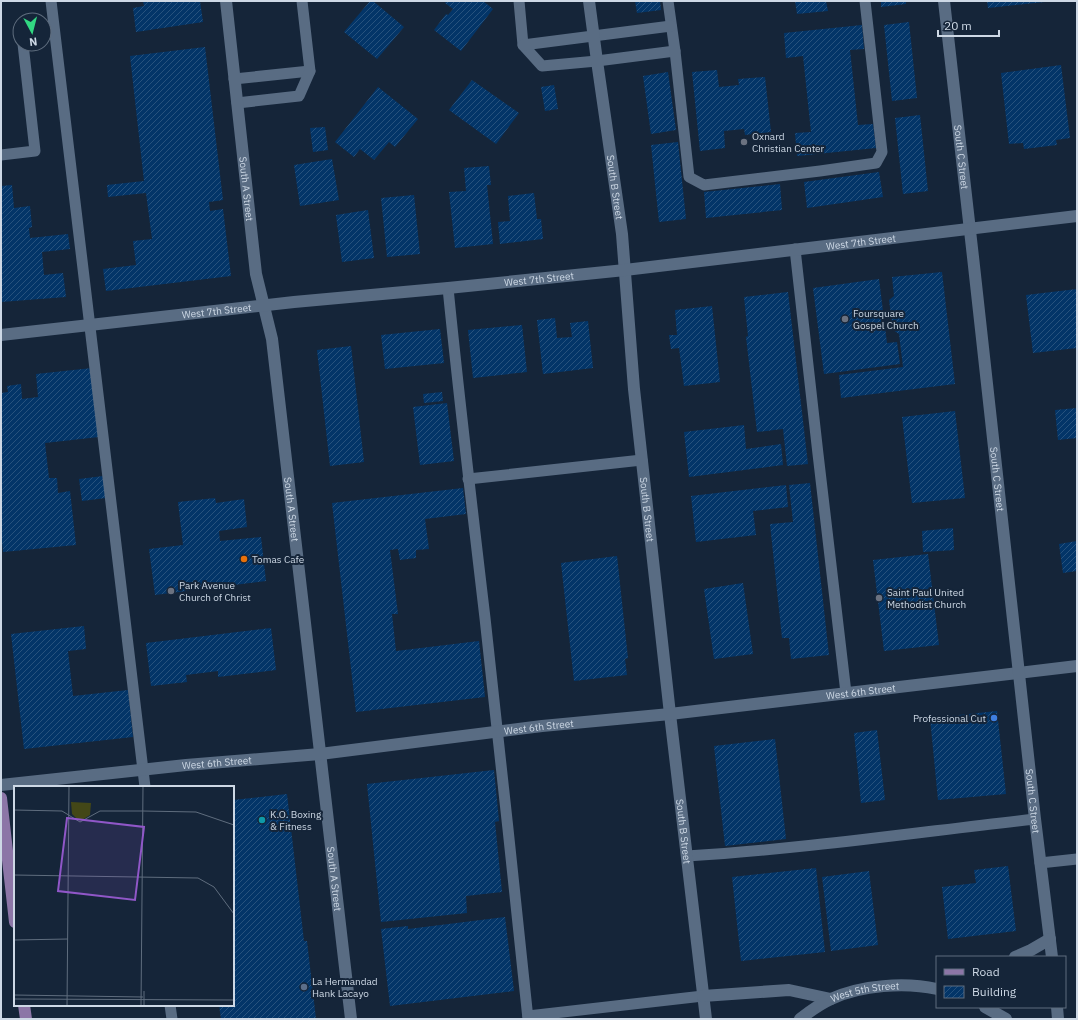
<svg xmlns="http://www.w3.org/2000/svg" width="1078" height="1020" viewBox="0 0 1078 1020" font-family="'IBM Plex Sans',sans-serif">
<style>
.building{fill:url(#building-hatch)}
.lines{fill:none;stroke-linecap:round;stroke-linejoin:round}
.service{stroke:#596c83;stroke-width:11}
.minor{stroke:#596c83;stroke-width:12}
.tertiary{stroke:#596c83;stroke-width:12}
.primary{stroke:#8c76a7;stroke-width:12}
.worship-dot{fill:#6b7280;stroke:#152539;stroke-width:1.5}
.food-dot{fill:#e8710a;stroke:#152539;stroke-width:1.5}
.shop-dot{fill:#3f7fe0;stroke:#152539;stroke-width:1.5}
.culture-dot{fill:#0f9aa8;stroke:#152539;stroke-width:1.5}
.service-dot{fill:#5c6f8a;stroke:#152539;stroke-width:1.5}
.labels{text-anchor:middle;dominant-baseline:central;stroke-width:4;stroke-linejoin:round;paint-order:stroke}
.poi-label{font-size:10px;fill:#cdd8e5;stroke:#152539;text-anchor:start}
.street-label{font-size:10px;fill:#cdd8e5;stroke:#152539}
.inset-road{fill:none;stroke:#5f6d7e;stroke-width:1}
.view{fill:#9057c8;fill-opacity:0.15;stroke:#9057c8;stroke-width:2}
.inset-edge{fill:none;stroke:#cdd8e5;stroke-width:2}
</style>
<defs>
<pattern id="building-hatch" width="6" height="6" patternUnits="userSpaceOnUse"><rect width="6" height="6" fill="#033568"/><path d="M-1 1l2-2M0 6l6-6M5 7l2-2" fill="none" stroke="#27527d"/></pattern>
</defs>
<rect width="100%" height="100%" fill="#152539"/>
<g class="building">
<polygon points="143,1 200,1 203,22 136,32 133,8 144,6"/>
<polygon points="370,1 373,1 404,27 377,59 344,32"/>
<polygon points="447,1 483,1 493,9 461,51 434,30 446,14 448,15 453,9 445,3"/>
<polygon points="635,1 660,1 661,10 637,13"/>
<polygon points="795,1 826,1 828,11 797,14"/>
<polygon points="881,1 906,1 906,4 881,7"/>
<polygon points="987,1 1045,1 1045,2 988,8"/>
<polygon points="909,22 917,98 892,101 884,25"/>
<polygon points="862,25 864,49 850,50 858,125 873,124 876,148 797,156 795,133 811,132 803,56 786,58 784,33"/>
<polygon points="205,47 223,200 209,202 210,211 223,209 231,276 106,291 103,269 136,265 133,241 152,239 146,193 108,197 107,185 144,181 130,56"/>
<polygon points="1061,65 1070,138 1056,140 1057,145 1024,149 1023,143 1009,144 1001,73"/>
<polygon points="717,70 719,87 739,85 738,79 765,77 771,132 745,135 744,129 724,131 725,148 700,151 692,72"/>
<polygon points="668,72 676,130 651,134 643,76"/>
<polygon points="472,80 519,113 496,144 449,110"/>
<polygon points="554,85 558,109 545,111 541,87"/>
<polygon points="378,87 418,119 395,147 389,142 374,160 360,149 354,157 335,142"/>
<polygon points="920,115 928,191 903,194 895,118"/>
<polygon points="325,127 328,150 313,152 310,128"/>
<polygon points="678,142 686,219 659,222 651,145"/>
<polygon points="332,159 339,200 300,206 294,165"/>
<polygon points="489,166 491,185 487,185 493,244 455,248 449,192 466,191 464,168"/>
<polygon points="879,172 883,197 807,208 804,182"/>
<polygon points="780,184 782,210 706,218 704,192"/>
<polygon points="12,185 14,208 30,206 32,227 29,228 30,238 68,234 70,249 42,252 44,275 63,273 66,297 1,302 1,186"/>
<polygon points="534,193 537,219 541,219 543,239 500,244 498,222 510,221 508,196"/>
<polygon points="414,195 420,254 387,257 381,198"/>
<polygon points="368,210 374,258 342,262 336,215"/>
<polygon points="942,272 955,384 841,398 839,375 903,367 899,334 893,330 889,300 894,296 892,277"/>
<polygon points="879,279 887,343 897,342 900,364 824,374 813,288"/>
<polygon points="1077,289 1077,348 1033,353 1026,295"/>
<polygon points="788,292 808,464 787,466 783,429 757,432 746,337 748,336 744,297"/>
<polygon points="712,306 720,382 684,386 679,348 671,349 669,335 677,335 675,310"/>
<polygon points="555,318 557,338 572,337 570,323 588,321 593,368 543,374 537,320"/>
<polygon points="522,325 527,372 473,378 468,330"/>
<polygon points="440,329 444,363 385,369 381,335"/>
<polygon points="351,346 364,462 330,466 317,350"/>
<polygon points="92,368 99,437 45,443 49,478 57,478 58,493 70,491 76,545 3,552 1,533 1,393 8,392 7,386 21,384 22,399 38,397 36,374"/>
<polygon points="442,392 443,401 424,403 423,394"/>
<polygon points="447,403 454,461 420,465 413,407"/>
<polygon points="1077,408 1077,438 1058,440 1055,410"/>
<polygon points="955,411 965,498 912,503 902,417"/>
<polygon points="744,425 746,449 781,444 783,465 689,477 684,432"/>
<polygon points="103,476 106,498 82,501 79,479"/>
<polygon points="810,483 829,655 791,659 789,638 782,638 770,524 793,522 789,485"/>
<polygon points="786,485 788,507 753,511 756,535 696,542 691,496"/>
<polygon points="463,488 466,514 425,519 429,549 416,550 416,558 400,560 398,549 390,550 398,614 392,614 396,651 479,641 485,697 356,712 332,503"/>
<polygon points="215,498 216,503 244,499 247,527 219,531 220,541 261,537 266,581 155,595 149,549 183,545 178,502"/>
<polygon points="953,528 954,550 923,552 922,531"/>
<polygon points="1077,541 1077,571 1063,573 1059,544"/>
<polygon points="928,554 939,645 884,651 873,560"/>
<polygon points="617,556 628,658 625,659 627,675 574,681 561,563"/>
<polygon points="743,583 753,654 714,659 704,589"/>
<polygon points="84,626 86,649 68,651 73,696 128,690 133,737 24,749 11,634"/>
<polygon points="271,628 276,670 218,677 218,671 186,675 187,682 151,686 146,643"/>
<polygon points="997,711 1006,794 938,800 930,718"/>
<polygon points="877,730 885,800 861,803 854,733"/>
<polygon points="775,739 786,839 725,846 714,746"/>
<polygon points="494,770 499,821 495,822 502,892 466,896 467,913 381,922 367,784"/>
<polygon points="287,794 304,941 307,941 316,1019 221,1019 219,1005 233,1005 233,800"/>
<polygon points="1008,866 1016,931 948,939 942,887 976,883 974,870"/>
<polygon points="816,868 825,952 741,961 732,877"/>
<polygon points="869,871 878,945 831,951 822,877"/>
<polygon points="505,917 514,991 390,1006 381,929 408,926 408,929"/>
</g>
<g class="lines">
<g class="service">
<polyline points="51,1 145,787"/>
<polyline points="519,1 523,45 542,66 597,61 675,51"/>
<polyline points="668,1 675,51 689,177 704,185 820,171 876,163 882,152 865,1"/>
<polyline points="523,45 671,26"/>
<polyline points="234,79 310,71"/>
<polyline points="237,103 299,96 310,71 302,1"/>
<polyline points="1,155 35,151 23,44"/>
<polyline points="795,249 818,454 846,693"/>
<path d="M448,288C459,398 472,508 485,618C500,752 514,885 528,1019"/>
<polyline points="468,479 642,460"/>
<path d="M687,856C803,849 919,832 1035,819"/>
<polyline points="1040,863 1077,859"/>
<polyline points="170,1005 172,1019"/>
<polyline points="528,1016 703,996"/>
</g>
<g class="minor">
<path id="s1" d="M226,1L256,274L272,339L351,1019"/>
<path id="s2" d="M589,1L597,61L622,234L634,389L670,714L706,1019"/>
<path id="s3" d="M1,785L186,765L320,754L542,726L670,714L1077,666"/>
</g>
<g class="tertiary">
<path id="s4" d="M944,1L973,257L1035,819L1052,957"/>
<path id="s5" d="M1,335L294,302L448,288L625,270L1077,216"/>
<polyline points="1015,957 1031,950 1050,939"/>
<polyline points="703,996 789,990 831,999"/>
<polyline points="985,1007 1006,1019"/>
<polyline points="1057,1007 1058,1019"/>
<path id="s6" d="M800,1019C809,1012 820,1004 831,999C861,985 905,982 937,989"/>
</g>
<g class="primary">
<polyline points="1,798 15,922"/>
<polyline points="24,1005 26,1019"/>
</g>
</g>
<g class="worship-dot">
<circle cx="744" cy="142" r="4"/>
<circle cx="845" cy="319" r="4"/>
<circle cx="171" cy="591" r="4"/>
<circle cx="879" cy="598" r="4"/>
</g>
<circle class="food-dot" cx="244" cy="559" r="4"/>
<circle class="shop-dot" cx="994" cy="718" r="4"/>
<circle class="culture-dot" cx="262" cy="820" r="4"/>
<circle class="service-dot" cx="304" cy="987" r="4"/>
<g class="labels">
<g class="poi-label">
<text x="752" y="136">Oxnard<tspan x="752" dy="12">Christian Center</tspan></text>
<text x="853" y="313">Foursquare<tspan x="853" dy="12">Gospel Church</tspan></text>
<text x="252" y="559">Tomas Cafe</text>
<text x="179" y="585">Park Avenue<tspan x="179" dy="12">Church of Christ</tspan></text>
<text x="887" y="592">Saint Paul United<tspan x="887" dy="12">Methodist Church</tspan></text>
<text x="986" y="718" text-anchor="end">Professional Cut</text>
<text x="270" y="814">K.O. Boxing<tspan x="270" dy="12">&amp; Fitness</tspan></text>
<text x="312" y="981">La Hermandad<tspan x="312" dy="12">Hank Lacayo</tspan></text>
</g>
<g class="street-label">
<text stroke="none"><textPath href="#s4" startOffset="157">South C Street</textPath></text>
<text stroke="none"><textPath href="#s2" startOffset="188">South B Street</textPath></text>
<text stroke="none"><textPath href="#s1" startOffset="189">South A Street</textPath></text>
<text stroke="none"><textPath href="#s5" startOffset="865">West 7th Street</textPath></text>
<text stroke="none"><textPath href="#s5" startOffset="541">West 7th Street</textPath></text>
<text stroke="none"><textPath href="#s5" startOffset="217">West 7th Street</textPath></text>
<text stroke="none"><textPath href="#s4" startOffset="481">South C Street</textPath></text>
<text stroke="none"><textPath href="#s1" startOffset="513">South A Street</textPath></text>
<text stroke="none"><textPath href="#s2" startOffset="512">South B Street</textPath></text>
<text stroke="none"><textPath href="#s3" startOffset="865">West 6th Street</textPath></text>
<text stroke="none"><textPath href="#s3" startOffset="541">West 6th Street</textPath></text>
<text stroke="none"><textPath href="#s3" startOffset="217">West 6th Street</textPath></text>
<text stroke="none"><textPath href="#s4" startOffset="805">South C Street</textPath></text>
<text stroke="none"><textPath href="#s2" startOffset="836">South B Street</textPath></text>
<text stroke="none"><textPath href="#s1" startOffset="885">South A Street</textPath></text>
<text stroke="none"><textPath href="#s6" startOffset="72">West 5th Street</textPath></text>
</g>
</g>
<g transform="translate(14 786)">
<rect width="220" height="220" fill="#152539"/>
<path d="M57,16L77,17L76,29L68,34L62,32L58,28Z" fill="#434717"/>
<path class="inset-road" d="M0,24L48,25L66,36L86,25H129M129,25L182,26L220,39M0,89L184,92L200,101L220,128M0,154L54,153M0,209L129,211M0,213L220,214M53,220L55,0M127,220L129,0M130,220V205"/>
<path class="view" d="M53,32L130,41L121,114L44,105Z"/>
<rect width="220" height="220" class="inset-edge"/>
</g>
<rect width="1078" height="1020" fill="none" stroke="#cdd8e5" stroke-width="4"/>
<rect x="936" y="956" width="130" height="52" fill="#152539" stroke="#5f6d7e"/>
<rect x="944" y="969" width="20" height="6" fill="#8c76a7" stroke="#5f6d7e"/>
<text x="972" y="976" font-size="12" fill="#cdd8e5">Road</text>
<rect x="944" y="986" width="20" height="12" fill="url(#building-hatch)" stroke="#5f6d7e"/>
<text x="972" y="996" font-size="12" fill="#cdd8e5">Building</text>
<g transform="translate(32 32) rotate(173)"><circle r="19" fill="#152539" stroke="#5f6d7e"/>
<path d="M0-3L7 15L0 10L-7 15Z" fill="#32d882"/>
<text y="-6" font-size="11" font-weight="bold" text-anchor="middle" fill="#cdd8e5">N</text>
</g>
<path d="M938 30v6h61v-6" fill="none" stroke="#cdd8e5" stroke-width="2"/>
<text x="944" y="30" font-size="12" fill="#cdd8e5" stroke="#152539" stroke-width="3" paint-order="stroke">20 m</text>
</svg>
